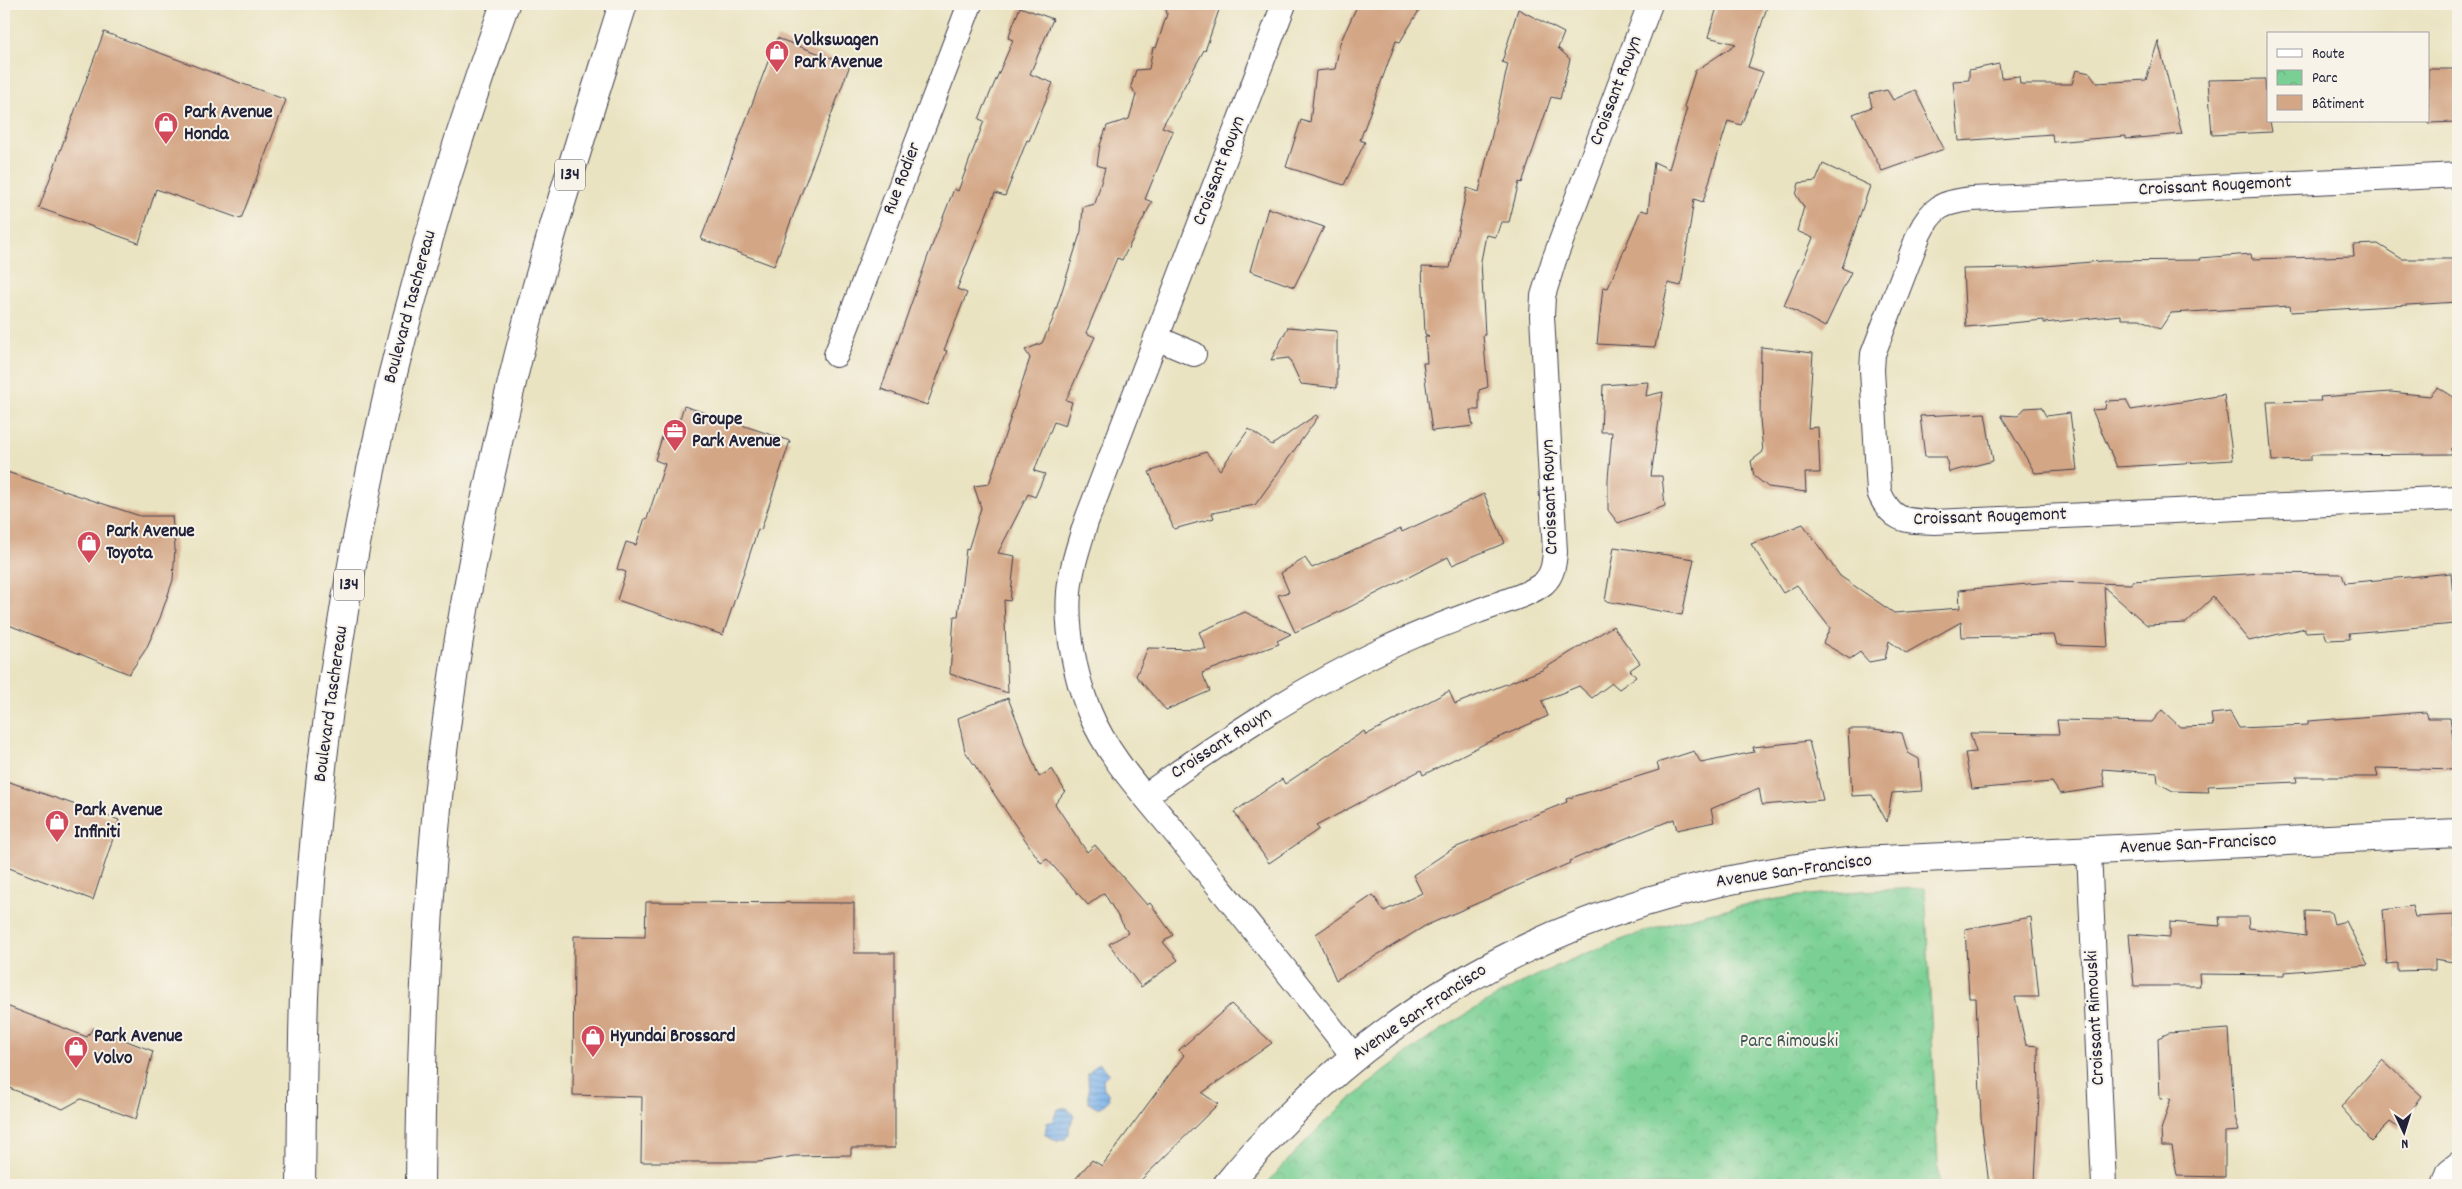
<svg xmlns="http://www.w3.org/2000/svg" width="2462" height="1189" viewBox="0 0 2462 1189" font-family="Dekko,sans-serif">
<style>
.park{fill:url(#park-crowns);stroke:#4e7968}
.water{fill:url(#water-rules);stroke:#4f6b94}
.building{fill:#d3a685}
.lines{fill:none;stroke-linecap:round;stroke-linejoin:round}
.minor-casing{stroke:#403f4f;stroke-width:26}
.tertiary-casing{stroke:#403f4f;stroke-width:30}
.primary-casing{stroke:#403f4f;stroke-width:30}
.minor{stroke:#fff;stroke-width:24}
.tertiary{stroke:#fff;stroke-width:28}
.primary{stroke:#fff;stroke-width:28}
.labels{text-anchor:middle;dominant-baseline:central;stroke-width:4;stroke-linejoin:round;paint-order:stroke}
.shield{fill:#f7f3e8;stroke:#62616f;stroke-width:1}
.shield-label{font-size:18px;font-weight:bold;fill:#22223b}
.poi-label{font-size:19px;font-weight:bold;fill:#22223b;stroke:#f7f3e8;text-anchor:start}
.street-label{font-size:19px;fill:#22223b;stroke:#f7f3e8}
.park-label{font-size:19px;fill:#3c5656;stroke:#f7f3e8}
</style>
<defs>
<pattern id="park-crowns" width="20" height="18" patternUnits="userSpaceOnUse" patternTransform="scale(1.25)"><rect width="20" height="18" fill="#7ad094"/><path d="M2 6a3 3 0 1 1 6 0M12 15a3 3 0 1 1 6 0" fill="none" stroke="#69b280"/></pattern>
<pattern id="water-rules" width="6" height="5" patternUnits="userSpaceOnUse" patternTransform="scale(1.25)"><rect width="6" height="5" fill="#7cb4ec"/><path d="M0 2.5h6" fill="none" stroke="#6592c0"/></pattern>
</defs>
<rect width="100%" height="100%" fill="#f7f3e8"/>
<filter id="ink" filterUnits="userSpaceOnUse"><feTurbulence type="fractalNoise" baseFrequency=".02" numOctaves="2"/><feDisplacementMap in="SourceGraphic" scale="10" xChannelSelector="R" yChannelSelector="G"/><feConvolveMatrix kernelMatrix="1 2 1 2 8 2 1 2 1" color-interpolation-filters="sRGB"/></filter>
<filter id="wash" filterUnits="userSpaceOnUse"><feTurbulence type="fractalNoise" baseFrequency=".0096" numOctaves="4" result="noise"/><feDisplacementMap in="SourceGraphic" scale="20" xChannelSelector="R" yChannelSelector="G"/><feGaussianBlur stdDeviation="1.12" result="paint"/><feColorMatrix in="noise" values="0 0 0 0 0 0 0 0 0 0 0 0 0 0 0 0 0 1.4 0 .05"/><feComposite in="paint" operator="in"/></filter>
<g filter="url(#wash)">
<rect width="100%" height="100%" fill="#eae3c1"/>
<path class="park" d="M1925,888L1939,1185H1266C1395,1032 1581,931 1778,899C1827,892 1876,890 1925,888Z"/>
<g class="water">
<polygon points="1098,1063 1109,1073 1103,1079 1104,1090 1108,1093 1109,1100 1101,1107 1095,1107 1089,1103 1088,1074"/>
<polygon points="1062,1108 1067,1108 1074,1116 1069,1128 1069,1134 1065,1139 1057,1141 1045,1134 1047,1123 1053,1121 1057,1110"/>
</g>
<g id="blocks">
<g class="building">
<polygon points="1165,4 1221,4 1205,51 1204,50 1162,127 1173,131 1145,199 1152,202 1122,260 1117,258 1086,333 1095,337 1066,400 1072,402 1065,426 1054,422 1034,471 1045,474 1035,497 1028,494 998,553 1015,556 1010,601 1004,600 1008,693 950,674 954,616 958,616 966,549 968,550 981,508 974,486 989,484 1030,358 1025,350 1042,343 1053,319 1081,231 1083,207 1095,204 1105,168 1097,165 1100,145 1107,126 1129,119 1136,95 1131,86 1136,70 1149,69 1153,47 1156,48 1167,14"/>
<polygon points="1358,4 1423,4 1400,42 1396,41 1360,140 1365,142 1344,185 1286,167 1301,120 1310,123 1316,71 1335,69 1340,43"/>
<polygon points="1718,4 1768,4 1748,67 1763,72 1741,125 1728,121 1703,202 1694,199 1681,286 1668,283 1655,347 1597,344 1603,287 1608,288 1641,210 1648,212 1654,162 1669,169 1687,108 1684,107 1695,71 1736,44 1708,37"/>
<polygon points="1020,7 1053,19 1030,74 1053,83 1029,141 1027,140 1005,196 995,193 957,289 967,293 944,350 947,351 927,405 881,389 928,256 954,189 958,191 984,121 979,119 1013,40 1008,38"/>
<polygon points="1518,9 1564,33 1558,48 1570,59 1560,99 1551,97 1522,183 1519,182 1509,222 1501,222 1496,237 1486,235 1481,261 1485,335 1483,335 1488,387 1479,390 1479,410 1470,410 1473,426 1432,431 1423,363 1427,363 1425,336 1429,336 1425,334 1422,267 1450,268 1467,188 1479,192 1508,64 1502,62"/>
<polygon points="104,32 286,100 241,219 156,189 139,243 39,208"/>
<polygon points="777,38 850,65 774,266 701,239"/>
<polygon points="2158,41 2182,134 2126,139 2126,136 2053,142 2052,134 1959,141 1953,81 1969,80 1969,70 1999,64 2001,78 2019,76 2020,84 2072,84 2076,70 2090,73 2097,83 2146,80"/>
<polygon points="2428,69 2458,69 2458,122 2428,123"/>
<polygon points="2265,79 2268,121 2270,121 2272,132 2212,135 2208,80"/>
<polygon points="1887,90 1893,100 1915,90 1944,149 1882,171 1853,114 1872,107 1869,94"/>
<polygon points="1823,164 1870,186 1842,268 1851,272 1825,327 1784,305 1813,238 1797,231 1804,207 1796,195 1799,183 1816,181"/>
<polygon points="1268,208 1324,227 1294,287 1250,271"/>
<polygon points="2378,244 2402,259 2458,259 2458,302 2291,312 2290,306 2171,313 2160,329 2140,319 2121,319 2121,315 2044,323 2044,320 1966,327 1963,269 2023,268 2102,261 2201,260 2200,258 2251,254 2252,259 2354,256 2353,245"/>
<polygon points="1288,327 1337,331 1337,388 1301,384 1289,358 1271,360"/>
<polygon points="1761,347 1813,353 1808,428 1818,427 1820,473 1805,473 1806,492 1768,487 1754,476 1751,461 1763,452 1760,419"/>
<polygon points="1648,382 1646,396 1663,392 1651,476 1662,476 1665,506 1618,523 1608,510 1608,479 1612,432 1601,432 1603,385"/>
<polygon points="2438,387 2458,400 2458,448 2452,448 2452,454 2311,455 2311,460 2272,461 2267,402 2321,401 2320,397 2391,392 2430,396"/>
<polygon points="2224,395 2233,460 2117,467 2092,410 2105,409 2106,401 2126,400 2131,410"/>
<polygon points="684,406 790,441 761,530 758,529 723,635 617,600 626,572 617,569 626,542 636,545 645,518 647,519 665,464 655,460 663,434 674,437"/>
<polygon points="2041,407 2046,416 2070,413 2077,470 2035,473 2001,415 2018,416 2025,408"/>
<polygon points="1985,413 1993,461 1949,472 1946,457 1925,457 1920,416"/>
<polygon points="1316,415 1318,417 1255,505 1212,513 1214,518 1174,529 1149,472 1206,452 1220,470 1249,429 1272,445"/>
<polygon points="4,471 140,516 172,516 175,548 173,580 160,618 146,649 129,674 4,623"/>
<polygon points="1484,494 1505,543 1452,565 1448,557 1348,608 1295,632 1278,595 1289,592 1281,573 1305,558 1312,568 1401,529 1402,532"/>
<polygon points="1803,524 1840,576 1894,613 1960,608 1959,590 2051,582 2132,584 2132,581 2263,573 2342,574 2345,583 2451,573 2455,624 2349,633 2350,639 2327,640 2324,631 2305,632 2305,628 2249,641 2213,597 2186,623 2147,625 2104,587 2108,647 2057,645 2054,635 1962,637 1961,622 1906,653 1889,641 1885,659 1869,662 1860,652 1850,659 1823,643 1830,628 1797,585 1783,593 1751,544"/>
<polygon points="1614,547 1694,559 1682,615 1605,601"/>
<polygon points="1245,612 1291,634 1277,641 1279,644 1202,673 1210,691 1166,710 1136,676 1148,648 1206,649 1199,632"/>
<polygon points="1613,626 1640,663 1630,670 1636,677 1619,689 1612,683 1592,698 1579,686 1542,701 1548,716 1486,743 1423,775 1421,770 1316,826 1319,829 1269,863 1234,812 1282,779 1285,784 1364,731 1366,735 1449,691 1455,704 1542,670"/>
<polygon points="1008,698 1039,777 1052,769 1065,791 1055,804 1087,852 1095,845 1147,905 1150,903 1173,935 1163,942 1178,960 1141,987 1109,944 1128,933 1104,893 1088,905 1047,859 1041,863 965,751 958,718"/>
<polygon points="2162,710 2180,727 2213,726 2211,714 2230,712 2239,728 2308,725 2308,721 2426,712 2428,718 2450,718 2458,770 2376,768 2378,777 2296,777 2297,782 2208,786 2209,792 2173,791 2158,783 2157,773 2102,769 2105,787 2060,794 2052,782 1972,789 1965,753 1976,752 1970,733 2059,734 2057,720 2152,722"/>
<polygon points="1848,729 1874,729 1902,733 1908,753 1919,759 1922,791 1892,793 1887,822 1872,795 1852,796"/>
<polygon points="1809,741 1823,800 1762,805 1759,788 1711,809 1714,822 1677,830 1674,819 1569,861 1570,863 1425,926 1336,980 1316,934 1373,895 1384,911 1422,893 1413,875 1452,849 1567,802 1566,799 1659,770 1657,763 1694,751 1701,763 1754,752 1753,747"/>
<polygon points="4,780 119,820 93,900 4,866"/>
<polygon points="646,902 854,903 854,953 895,953 895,1148 851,1148 851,1155 794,1156 759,1162 641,1162 642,1097 573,1095 574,936 645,937"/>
<polygon points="2412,906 2415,917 2455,915 2453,962 2435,959 2435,970 2397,971 2397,963 2387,964 2383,910"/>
<polygon points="2305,911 2331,912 2334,924 2346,921 2368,965 2285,972 2285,975 2199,974 2200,986 2134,986 2129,934 2170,937 2170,922 2220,926 2219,917 2248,917 2249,928 2306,936"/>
<polygon points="2031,917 2039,997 2015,997 2026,1045 2038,1046 2039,1095 2035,1183 1989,1185 1981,1118 1976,998 1969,998 1965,929"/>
<polygon points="1231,1004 1272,1043 1202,1093 1218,1104 1136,1185 1070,1185 1092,1160 1102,1166 1184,1055 1179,1050"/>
<polygon points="4,1005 87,1037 93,1028 153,1051 136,1119 81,1099 63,1109 4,1086"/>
<polygon points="2229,1029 2234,1113 2239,1131 2225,1132 2225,1177 2177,1176 2172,1146 2162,1146 2161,1130 2171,1098 2160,1099 2158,1038 2169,1033"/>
<polygon points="2382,1060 2422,1096 2399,1128 2390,1122 2371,1141 2341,1107"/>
</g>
</g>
</g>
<g filter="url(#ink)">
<use href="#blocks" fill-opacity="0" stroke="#403f4f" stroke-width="1"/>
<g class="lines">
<defs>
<g id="minor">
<path d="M1284,4L1086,522C1079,545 1071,568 1069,592C1066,631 1075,675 1089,711C1109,760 1149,800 1181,840C1239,912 1298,984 1354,1057"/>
<path d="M2458,175L1972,199C1943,202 1932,207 1919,234L1873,354L1872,370L1879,492C1892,522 1905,521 1934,522L2458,498"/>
<polyline points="1156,338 1194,354"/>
<polyline points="836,355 970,4"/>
<path d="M1145,796C1222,741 1301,688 1387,648C1420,632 1454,620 1489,607C1506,601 1529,595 1544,583C1553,575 1554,563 1555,552L1542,316L1543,296L1554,260L1650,4"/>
<polyline points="2089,851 2104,1185"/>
<polyline points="2444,1185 2449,1171 2458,1164"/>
</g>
<path id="tertiary" d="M1227,1185C1390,986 1605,883 1860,861L2458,833"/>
<g id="primary">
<path d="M301,1185C302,1123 302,1060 304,997C308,899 317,799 330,702C363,464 423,230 505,4"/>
<path d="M420,1185C421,1046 426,907 441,768C455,644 479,520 508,399C539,265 582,135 623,4"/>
</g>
</defs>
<use href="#minor" class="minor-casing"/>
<use href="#tertiary" class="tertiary-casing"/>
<use href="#primary" class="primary-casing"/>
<use href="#minor" class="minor"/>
<use href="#tertiary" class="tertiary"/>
<use href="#primary" class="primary"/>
</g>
</g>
<defs>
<symbol id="shop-pin" viewBox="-11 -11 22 30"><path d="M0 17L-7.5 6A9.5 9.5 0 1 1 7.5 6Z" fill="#d1495b" stroke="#f7f3e8"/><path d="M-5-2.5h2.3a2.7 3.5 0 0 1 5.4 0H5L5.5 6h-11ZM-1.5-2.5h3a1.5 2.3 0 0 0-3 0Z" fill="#fff"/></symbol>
<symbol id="office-pin" viewBox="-11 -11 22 30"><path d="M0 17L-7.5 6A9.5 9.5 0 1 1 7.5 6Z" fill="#d1495b" stroke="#f7f3e8"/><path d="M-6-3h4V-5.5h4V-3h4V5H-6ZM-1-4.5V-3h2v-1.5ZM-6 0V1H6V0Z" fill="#fff"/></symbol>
</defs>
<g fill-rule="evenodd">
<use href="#shop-pin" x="763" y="38" width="28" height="38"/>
<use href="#shop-pin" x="152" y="110" width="28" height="38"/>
<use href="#office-pin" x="661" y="417" width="28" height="38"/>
<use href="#shop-pin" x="75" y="529" width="28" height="38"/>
<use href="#shop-pin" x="43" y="808" width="28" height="38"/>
<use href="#shop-pin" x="579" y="1023" width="28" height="38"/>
<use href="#shop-pin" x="62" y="1034" width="28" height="38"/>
</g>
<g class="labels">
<g class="shield">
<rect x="555" y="159.5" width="30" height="31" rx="4"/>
<rect x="334" y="569.5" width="30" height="31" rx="4"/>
</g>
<g class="shield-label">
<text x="570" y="175">134</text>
<text x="349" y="585">134</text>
</g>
<g class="poi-label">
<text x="794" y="41">Volkswagen<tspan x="794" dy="22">Park Avenue</tspan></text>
<text x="184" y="113">Park Avenue<tspan x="184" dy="22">Honda</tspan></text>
<text x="692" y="420">Groupe<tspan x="692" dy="22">Park Avenue</tspan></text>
<text x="106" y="532">Park Avenue<tspan x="106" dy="22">Toyota</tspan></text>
<text x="74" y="811">Park Avenue<tspan x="74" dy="22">Infiniti</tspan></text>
<text x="94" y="1037">Park Avenue<tspan x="94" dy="22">Volvo</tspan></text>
<text x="610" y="1037">Hyundai Brossard</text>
</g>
<g class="street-label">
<text transform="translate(1617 91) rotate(-69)">Croissant Rouyn</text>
<text transform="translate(1220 171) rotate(-69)">Croissant Rouyn</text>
<text transform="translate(903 179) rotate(-69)">Rue Rodier</text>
<text transform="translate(2215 187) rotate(-3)">Croissant Rougemont</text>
<text transform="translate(411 307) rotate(-75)">Boulevard Taschereau</text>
<text transform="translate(1551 497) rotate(-92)">Croissant Rouyn</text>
<text transform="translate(1990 518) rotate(-2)">Croissant Rougemont</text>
<text transform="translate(332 704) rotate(-82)">Boulevard Taschereau</text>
<text transform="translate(1222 744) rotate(-33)">Croissant Rouyn</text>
<text transform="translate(2198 845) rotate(-3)">Avenue San-Francisco</text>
<text transform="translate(1794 872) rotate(-8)">Avenue San-Francisco</text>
<text transform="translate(1420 1013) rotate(-34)">Avenue San-Francisco</text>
<text transform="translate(2096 1018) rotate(-93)">Croissant Rimouski</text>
</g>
<g class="park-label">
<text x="1789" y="1042">Parc Rimouski</text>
</g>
</g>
<rect width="2462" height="1189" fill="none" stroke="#f7f3e8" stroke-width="20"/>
<rect x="2267" y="32" width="162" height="90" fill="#f7f3e8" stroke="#a29fa3"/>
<rect x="2277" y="49" width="25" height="8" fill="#ffffff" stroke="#a29fa3"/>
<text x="2312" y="58" font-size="15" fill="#22223b">Route</text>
<rect x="2277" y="70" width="25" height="15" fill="url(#park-crowns)" stroke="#a29fa3"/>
<text x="2312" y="82" font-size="15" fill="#22223b">Parc</text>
<rect x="2277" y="95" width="25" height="15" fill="#d3a685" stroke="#a29fa3"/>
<text x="2312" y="108" font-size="15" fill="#22223b">Bâtiment</text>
<g transform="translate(2404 1132) rotate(176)" stroke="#f7f3e8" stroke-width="4" paint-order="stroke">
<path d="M0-4L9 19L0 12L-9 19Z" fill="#22223b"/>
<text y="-8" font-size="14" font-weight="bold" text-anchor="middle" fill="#22223b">N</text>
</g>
</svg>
